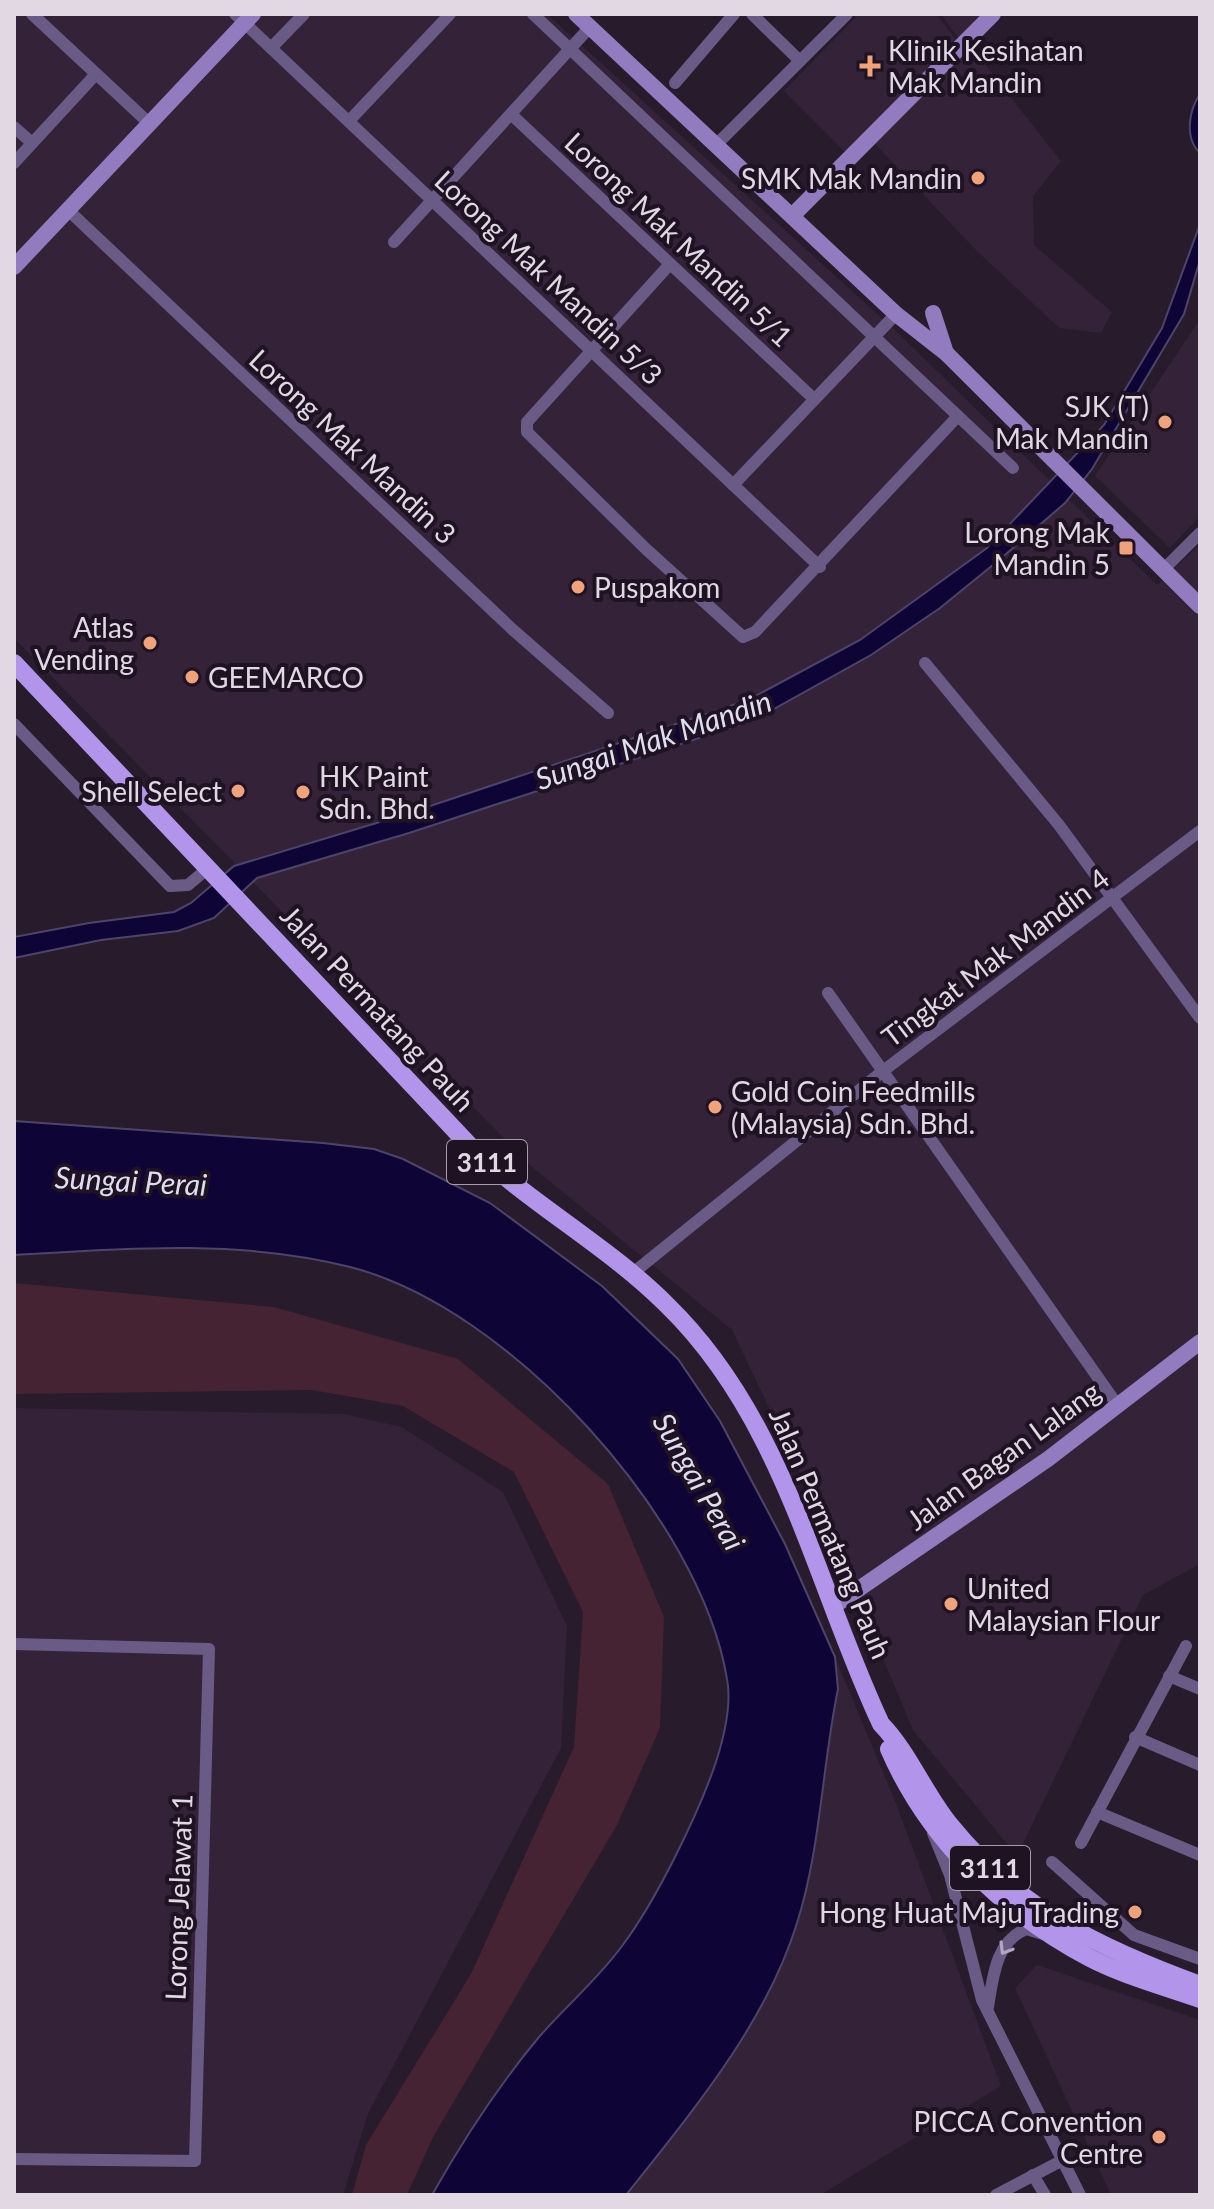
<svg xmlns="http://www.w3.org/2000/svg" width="1214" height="2209" viewBox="0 0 1214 2209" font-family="Lato,sans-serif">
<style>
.built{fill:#332238}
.green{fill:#462333}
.water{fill:#0e0536;stroke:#4d446a;stroke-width:2}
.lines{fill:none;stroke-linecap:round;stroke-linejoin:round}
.street{stroke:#695b85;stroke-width:12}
.secondary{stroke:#927bbe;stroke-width:16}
.primary{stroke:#b294eb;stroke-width:18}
.oneway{stroke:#b1a6be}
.poi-dot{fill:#f0a27a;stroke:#1e1223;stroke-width:3}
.labels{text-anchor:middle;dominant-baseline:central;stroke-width:8;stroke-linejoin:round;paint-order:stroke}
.shield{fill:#1e1223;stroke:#a69daa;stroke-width:2}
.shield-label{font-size:26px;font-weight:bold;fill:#e1d8e4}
.poi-label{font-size:28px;fill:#e1d8e4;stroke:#1e1223;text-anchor:end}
.street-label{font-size:28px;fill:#e1d8e4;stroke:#1e1223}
.water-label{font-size:30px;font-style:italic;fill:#dddff1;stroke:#1e1223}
</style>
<rect width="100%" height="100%" fill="#281b2c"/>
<g class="built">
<polygon points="14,14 547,14 895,330 1157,585 1200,544 1200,1564 1143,1595 1017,1856 913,1730 841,1559 732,1330 531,1166 14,638"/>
<polygon points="859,14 936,14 957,41 846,153 784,91"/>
<polygon points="941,14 981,14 958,38"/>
<polygon points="969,44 1061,161 1033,196 1034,245 1112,312 1101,333 1059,328 977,251 875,144"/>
<polygon points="1200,319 1200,516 1170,548 1095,476"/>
<polygon points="14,1408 344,1414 402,1427 503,1492 567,1626 561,1748 368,2114 343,2195 14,2195"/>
<polygon points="835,1657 896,1803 1001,2086 820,2195 626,2195 730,2056 766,1995 797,1925 813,1851 838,1689"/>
<polygon points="1037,1965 1200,2020 1200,2195 1111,2195 1015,1988"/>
</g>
<polygon class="green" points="14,1283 274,1307 458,1359 608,1484 664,1617 660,1728 617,1825 433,2137 407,2195 352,2195 366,2145 471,1974 574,1747 583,1612 514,1472 403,1406 312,1390 14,1394"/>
<g class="water">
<path d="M1200,94V153C1184,138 1189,110 1200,94Z"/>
<polygon points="1200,224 1200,260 1184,314 1092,469 1065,503 999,560 940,608 871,655 754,720 409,833 257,878 214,918 178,931 101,940 14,958 14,937 89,923 174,912 191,903 234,866 403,815 748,700 860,640 987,548 1104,425 1162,328"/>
<path d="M14,1121L323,1143L374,1149L403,1159L490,1203L602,1286L678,1359L720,1421L785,1544L835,1657L838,1689C822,1766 821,1847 797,1923C766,2024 691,2113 626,2195H432C463,2140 499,2085 539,2037C566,2006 598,1979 622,1946C656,1901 698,1815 716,1762C724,1737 732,1705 727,1679C701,1519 509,1307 350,1267C239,1239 126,1248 14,1255Z"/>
</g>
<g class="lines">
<g class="street">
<polyline points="32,14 150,124"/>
<polyline points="235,14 820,567"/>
<polyline points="533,14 1013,468"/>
<polyline points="752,14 800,61"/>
<polyline points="271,48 304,14"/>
<polyline points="675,83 734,14"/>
<polyline points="511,114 814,399"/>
<polyline points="349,121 450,14"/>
<polyline points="14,127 32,143"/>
<polyline points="716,145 847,14"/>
<polyline points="14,163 96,74"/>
<polyline points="68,210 512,629 608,713"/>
<polyline points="394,242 590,27"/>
<polyline points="670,264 527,422 527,432 646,549 743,637 755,632 958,416"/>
<polyline points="733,485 896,314"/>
<polyline points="1163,570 1200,533"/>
<polyline points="925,663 1059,825 1200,1018"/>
<polyline points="14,724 170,886 188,885 207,869"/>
<polyline points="828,993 1118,1406"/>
<polyline points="633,1273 883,1071 1200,831"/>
<polyline points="14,1644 209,1649 195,2161 14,2159"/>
<polyline points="1169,1676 1200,1689"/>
<polyline points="1135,1737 1200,1765"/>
<polyline points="1097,1812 1200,1855"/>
<polyline points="933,1833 950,1875 982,2000 1080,2195"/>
<polyline points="1081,1843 1186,1646"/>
<polyline points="1052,1862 1134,1935 1200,1959"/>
<path d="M988,2007C993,1978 995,1942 1026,1929L1043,1934"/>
<polyline points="1033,2175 1045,2195"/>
<polyline points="996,2195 1063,2160"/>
</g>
<g class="secondary">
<polyline points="576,14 896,314 947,354 1200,606"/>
<polyline points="792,216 993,14"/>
<polyline points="14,267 253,14"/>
<polyline points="933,313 946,353"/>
<polyline points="834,1606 1048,1459 1200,1342"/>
</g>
<g class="primary">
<path d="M14,663L469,1145C530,1204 607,1245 667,1305C784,1419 814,1581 881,1724C909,1753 924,1793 950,1825C1019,1910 1099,1948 1200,1985"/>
<path d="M889,1749C928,1839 1004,1913 1090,1958C1125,1976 1163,1986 1200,1999"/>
</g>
</g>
<defs><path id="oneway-chevron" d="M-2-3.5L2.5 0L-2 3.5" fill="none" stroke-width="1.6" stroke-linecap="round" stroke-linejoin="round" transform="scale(2)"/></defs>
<use class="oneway" href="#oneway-chevron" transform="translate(1005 1949) rotate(121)"/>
<g class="poi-dot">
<path d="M866 54h8v8h8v8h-8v8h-8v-8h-8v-8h8z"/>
<circle cx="978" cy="178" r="8"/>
<circle cx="1165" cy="422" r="8"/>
<rect x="1118" y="540" width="16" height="16" rx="4"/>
<circle cx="578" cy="587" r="8"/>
<circle cx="150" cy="643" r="8"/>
<circle cx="192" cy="677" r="8"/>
<circle cx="238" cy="791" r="8"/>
<circle cx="303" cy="792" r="8"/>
<circle cx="715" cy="1107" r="8"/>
<circle cx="951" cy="1604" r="8"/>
<circle cx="1135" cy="1912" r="8"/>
<circle cx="1159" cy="2137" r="8"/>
</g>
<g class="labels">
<g class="shield">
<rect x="447" y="1140" width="80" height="44" rx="6"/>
<rect x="950" y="1846" width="80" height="44" rx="6"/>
</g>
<g class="shield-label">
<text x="487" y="1162">3111</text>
<text x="990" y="1868">3111</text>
</g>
<g class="poi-label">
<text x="888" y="50" text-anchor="start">Klinik Kesihatan<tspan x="888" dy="32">Mak Mandin</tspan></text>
<text x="962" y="178">SMK Mak Mandin</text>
<text x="1149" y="406">SJK (T)<tspan x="1149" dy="32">Mak Mandin</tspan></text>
<text x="1110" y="532">Lorong Mak<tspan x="1110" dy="32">Mandin 5</tspan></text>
<text x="594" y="587" text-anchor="start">Puspakom</text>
<text x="134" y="627">Atlas<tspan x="134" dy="32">Vending</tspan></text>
<text x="208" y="677" text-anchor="start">GEEMARCO</text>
<text x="319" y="776" text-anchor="start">HK Paint<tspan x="319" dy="32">Sdn. Bhd.</tspan></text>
<text x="222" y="791">Shell Select</text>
<text x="731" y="1091" text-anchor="start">Gold Coin Feedmills<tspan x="731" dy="32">(Malaysia) Sdn. Bhd.</tspan></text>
<text x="967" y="1588" text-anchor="start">United<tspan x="967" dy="32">Malaysian Flour</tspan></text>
<text x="1119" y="1912">Hong Huat Maju Trading</text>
<text x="1143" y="2121">PICCA Convention<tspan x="1143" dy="32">Centre</tspan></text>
</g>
<g class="street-label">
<text transform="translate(679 239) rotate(43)">Lorong Mak Mandin 5/1</text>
<text transform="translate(549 277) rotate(43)">Lorong Mak Mandin 5/3</text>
<text transform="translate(353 446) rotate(43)">Lorong Mak Mandin 3</text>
<text transform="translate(995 957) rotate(-37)">Tingkat Mak Mandin 4</text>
<text transform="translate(378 1008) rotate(47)">Jalan Permatang Pauh</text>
<text transform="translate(1003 1455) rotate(-36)">Jalan Bagan Lalang</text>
<text transform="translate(831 1533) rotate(67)">Jalan Permatang Pauh</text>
<text transform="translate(178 1897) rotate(-88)">Lorong Jelawat 1</text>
</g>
<g class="water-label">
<text transform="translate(653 739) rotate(-19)">Sungai Mak Mandin</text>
<text transform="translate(131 1180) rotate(3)">Sungai Perai</text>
<text transform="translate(700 1481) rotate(60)">Sungai Perai</text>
</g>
</g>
<rect width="1214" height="2209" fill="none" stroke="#e1d8e4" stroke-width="32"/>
</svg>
